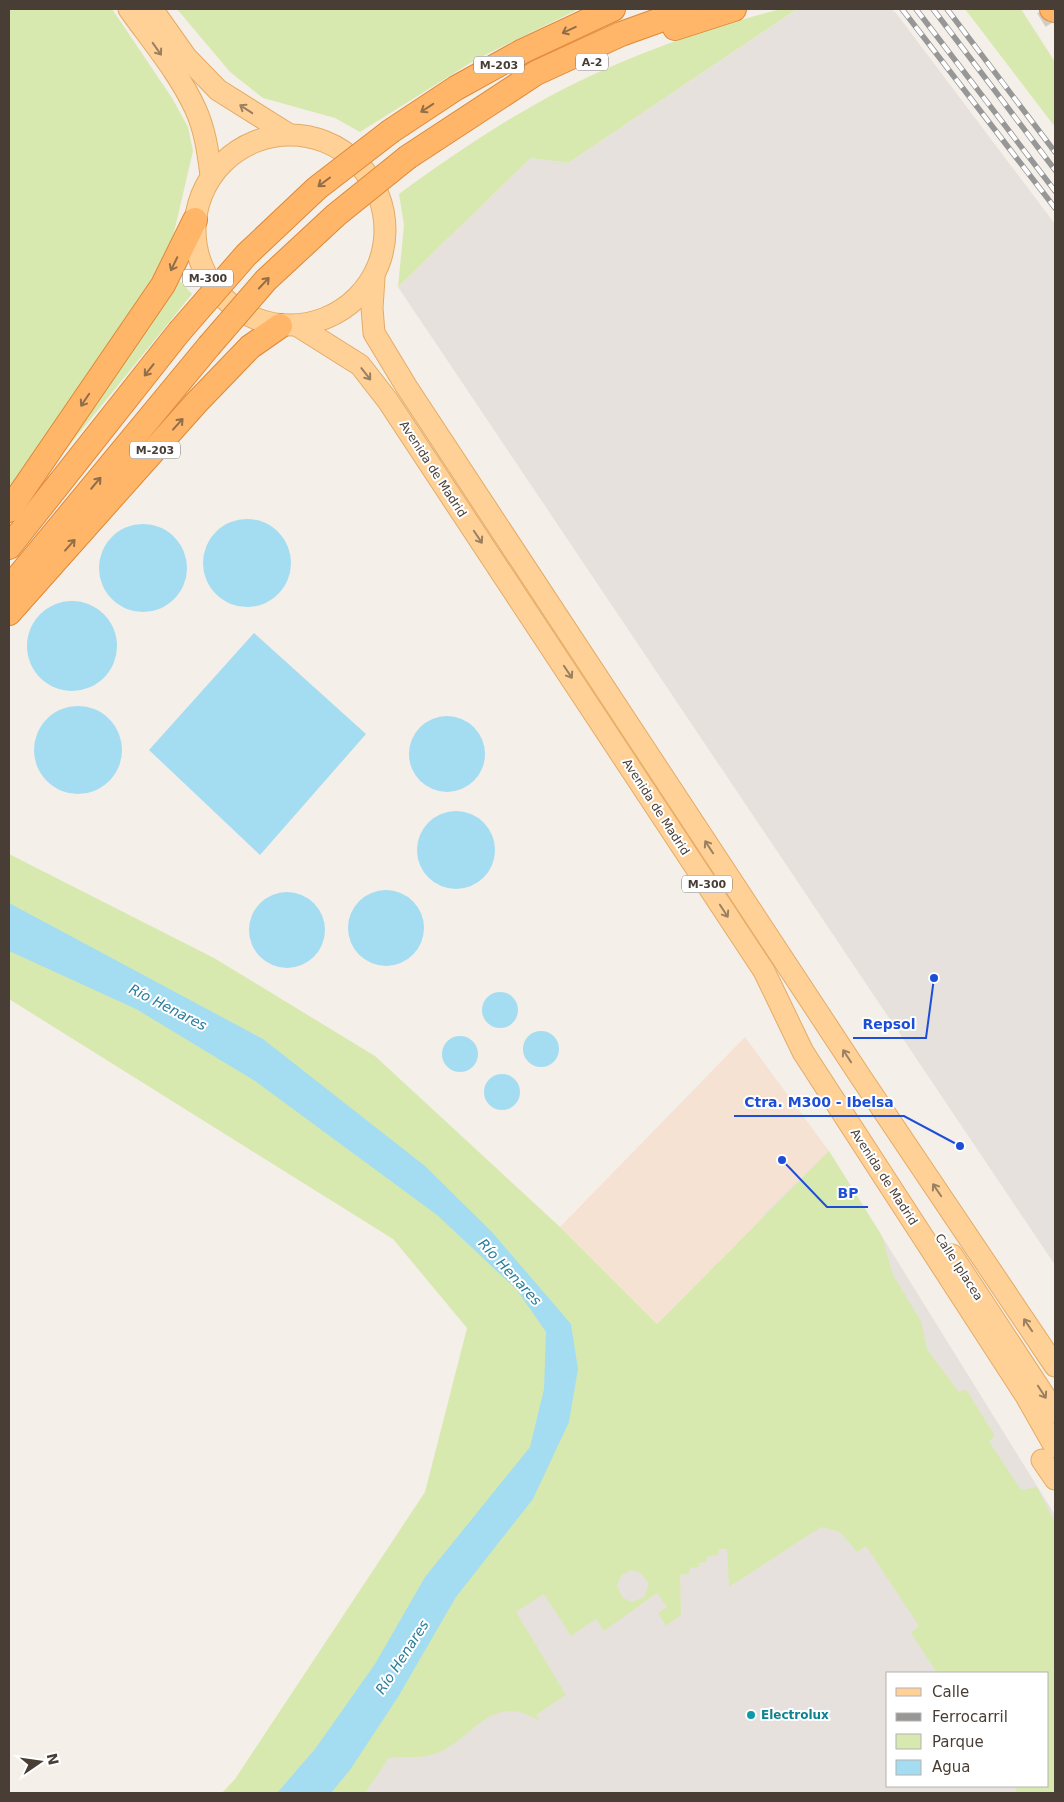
<svg xmlns="http://www.w3.org/2000/svg" width="1064" height="1802" viewBox="0 0 1064 1802" font-family="'DejaVu Sans',sans-serif">
<style>
.commercial{fill:#f6e2d3}
.industrial{fill:#e7e1dd;fill-rule:evenodd}
.green{fill:#d8e9b0;fill-rule:evenodd}
.water{fill:#a4ddf1}
.lines{fill:none;stroke-linecap:round;stroke-linejoin:round}
.minor-tunnel{stroke:#d2ccc4;stroke-width:16;stroke-dasharray:16 8;stroke-linecap:butt}
.major-casing{stroke:#e5ab65;stroke-width:23}
.highway-casing{stroke:#df8837;stroke-width:26}
.major{stroke:#ffd196;stroke-width:21}
.highway{stroke:#ffb668;stroke-width:24}
.rail-casing{stroke:#979797;stroke-width:5.5}
.rail{stroke:#fff;stroke-width:4;stroke-dasharray:11;stroke-linecap:butt}
.highway-bridge-casing{stroke:#df8837;stroke-width:26;stroke-linecap:butt}
.highway-bridge{stroke:#ffb668;stroke-width:24}
.oneway{stroke:#916e4a}
.oneway2{stroke:#9a8061}
.culture-dot{fill:#0f9aa8;stroke:#fff;stroke-width:2}
.labels{text-anchor:middle;dominant-baseline:central;stroke-width:4;stroke-linejoin:round;paint-order:stroke}
.shield{fill:#fff;stroke:#7f7872;stroke-width:1}
.shield-label{font-size:11px;font-weight:bold;fill:#483e36}
.street-label{font-size:12px;fill:#483e36;stroke:#fff}
.culture-label{font-size:12px;font-weight:bold;fill:#0d838f;stroke:#fff;text-anchor:start}
.water-label{font-size:14px;font-style:italic;fill:#2a7e9c;stroke:#fff}
.leader{fill:none;stroke:#1d4ed8;stroke-width:2}
.callout-dot{fill:#1d4ed8;stroke:#fff;stroke-width:2}
.callout-label{font-size:14px;text-anchor:middle;font-weight:bold;fill:#1d4ed8;stroke:#fff;stroke-width:4;stroke-linejoin:round;paint-order:stroke}
</style>
<rect width="100%" height="100%" fill="#f4efe8"/>
<polygon class="commercial" points="745,1037 829,1151 657,1324 560,1227"/>
<g class="industrial">
<polygon points="797,9 891,9 896,13 1055,224 1055,1265 398,287 531,158 568,163"/>
<path d="M829,1151L1055,1515V1793H351L765,1213ZM888,1673H1048V1786H888Z"/>
</g>
<g class="green">
<polygon points="9,9 112,9 172,98 188,127 193,151 169,254 122,334 9,493"/>
<polygon points="177,9 579,9 475,60 360,132 335,118 263,98 230,72"/>
<path d="M781,9H797L568,163L531,158L398,287L404,225L399,194C439,165 479,137 522,112C601,65 692,32 781,9Z"/>
<polygon points="965,9 1021,9 1055,62 1055,127"/>
<polygon points="175,276 192,294 16,511"/>
<path d="M9,854L214,958L375,1056L560,1227L657,1324L829,1151L882,1236L893,1275L921,1321L927,1349L959,1392L966,1389L995,1436L989,1441L1021,1490L1037,1487L1055,1523V1793H1017L1016,1791V1786H1048V1673H937L911,1633L919,1626L866,1546L857,1552L840,1532L821,1527L729,1587L727,1549H719L718,1555L707,1556V1562L699,1563V1567L690,1568L689,1574L680,1575L681,1615L666,1626L658,1613L667,1607L657,1593L604,1631L596,1619L571,1636L544,1594L516,1612L566,1695L536,1715L539,1721C491,1690 474,1740 435,1754C420,1759 404,1756 389,1758L365,1793H222L235,1779L425,1492L467,1328L393,1239L9,999ZM631,1570L641,1573L649,1584L644,1597L632,1602L623,1598L617,1586L621,1576Z"/>
</g>
<g class="water">
<circle cx="247" cy="563" r="44"/>
<circle cx="143" cy="568" r="44"/>
<circle cx="72" cy="646" r="45"/>
<polygon points="254,633 366,734 260,855 149,750"/>
<circle cx="78" cy="750" r="44"/>
<circle cx="447" cy="754" r="38"/>
<circle cx="456" cy="850" r="39"/>
<circle cx="386" cy="928" r="38"/>
<circle cx="287" cy="930" r="38"/>
<polygon points="9,903 263,1039 425,1166 492,1232 571,1324 578,1369 569,1422 533,1499 456,1597 398,1697 350,1770 331,1793 277,1793 315,1749 375,1664 425,1577 530,1447 544,1389 546,1332 517,1290 437,1215 255,1081 136,1009 9,951"/>
<circle cx="500" cy="1010" r="18"/>
<circle cx="541" cy="1049" r="18"/>
<circle cx="460" cy="1054" r="18"/>
<circle cx="502" cy="1092" r="18"/>
</g>
<g class="lines">
<polyline class="minor-tunnel" points="1044,9 1055,27"/>
<defs>
<g id="major">
<path d="M129,9C151,40 179,73 195,108C205,129 208,152 211,175"/>
<polyline points="152,9 186,57 218,90 288,134"/>
<circle cx="290" cy="230" r="95"/>
<polyline points="374,278 372,308 374,333 406,386 860,1076 1055,1366"/>
<polyline points="298,326 360,365 388,401 764,971 803,1052 1026,1396 1055,1447"/>
<polyline points="952,1255 1055,1412"/>
<polyline points="1042,1460 1055,1479"/>
</g>
<g id="highway">
<polyline points="1052,9 1055,10"/>
<polyline points="675,28 734,9"/>
<polyline points="391,131 456,88 523,51 613,9"/>
<polyline points="408,157 536,73 621,34 691,9"/>
<polyline points="9,510 163,285 195,220"/>
<polyline points="9,547 179,332"/>
<polyline points="9,588 209,346"/>
<polyline points="9,613 196,403 250,347 280,326"/>
</g>
</defs>
<use href="#major" class="major-casing"/>
<use href="#highway" class="highway-casing"/>
<use href="#major" class="major"/>
<use href="#highway" class="highway"/>
<defs>
<g id="rail">
<polyline points="902,9 1055,208"/>
<polyline points="916,9 1055,191"/>
<polyline points="933,9 1055,170"/>
<polyline points="947,9 1055,152"/>
</g>
</defs>
<use href="#rail" class="rail-casing"/>
<use href="#rail" class="rail"/>
<defs>
<g id="highway-bridge">
<polyline points="179,332 246,255 317,188 391,131"/>
<polyline points="209,346 266,280 336,215 408,157"/>
</g>
</defs>
<use href="#highway-bridge" class="highway-bridge-casing"/>
<use href="#highway-bridge" class="highway-bridge"/>
</g>
<defs><path id="oneway-shaft" d="M-6 0H5M1.5-3L5.5 0L1.5 3" fill="none" stroke-width="1.6" stroke-linecap="round" stroke-linejoin="round" transform="scale(1.25)"/></defs>
<g class="oneway">
<use href="#oneway-shaft" transform="translate(569 30) rotate(155)"/>
<use href="#oneway-shaft" transform="translate(427 108) rotate(147)"/>
<use href="#oneway-shaft" transform="translate(324 182) rotate(143)"/>
<use href="#oneway-shaft" transform="translate(174 264) rotate(116)"/>
<use href="#oneway-shaft" transform="translate(264 283) rotate(-47)"/>
<use href="#oneway-shaft" transform="translate(149 370) rotate(128)"/>
<use href="#oneway-shaft" transform="translate(85 400) rotate(124)"/>
<use href="#oneway-shaft" transform="translate(178 424) rotate(-48)"/>
<use href="#oneway-shaft" transform="translate(96 483) rotate(-50)"/>
<use href="#oneway-shaft" transform="translate(70 545) rotate(-48)"/>
</g>
<g class="oneway2">
<use href="#oneway-shaft" transform="translate(157 49) rotate(55)"/>
<use href="#oneway-shaft" transform="translate(246 109) rotate(-147)"/>
<use href="#oneway-shaft" transform="translate(366 374) rotate(52)"/>
<use href="#oneway-shaft" transform="translate(478 537) rotate(56)"/>
<use href="#oneway-shaft" transform="translate(568 672) rotate(56)"/>
<use href="#oneway-shaft" transform="translate(709 847) rotate(-123)"/>
<use href="#oneway-shaft" transform="translate(724 911) rotate(57)"/>
<use href="#oneway-shaft" transform="translate(847 1056) rotate(-123)"/>
<use href="#oneway-shaft" transform="translate(937 1190) rotate(-124)"/>
<use href="#oneway-shaft" transform="translate(1028 1325) rotate(-124)"/>
<use href="#oneway-shaft" transform="translate(1042 1392) rotate(57)"/>
</g>
<circle class="culture-dot" cx="751" cy="1715" r="5"/>
<g class="labels">
<g class="shield">
<rect x="576" y="53.5" width="32" height="17" rx="4"/>
<rect x="474" y="56.5" width="50" height="17" rx="4"/>
<rect x="183" y="269.5" width="50" height="17" rx="4"/>
<rect x="130" y="441.5" width="50" height="17" rx="4"/>
<rect x="682" y="875.5" width="50" height="17" rx="4"/>
</g>
<g class="shield-label">
<text x="592" y="62">A-2</text>
<text x="499" y="65">M-203</text>
<text x="208" y="278">M-300</text>
<text x="155" y="450">M-203</text>
<text x="707" y="884">M-300</text>
</g>
<g class="street-label">
<text transform="translate(433 469) rotate(57)">Avenida de Madrid</text>
<text transform="translate(656 807) rotate(57)">Avenida de Madrid</text>
<text transform="translate(884 1177) rotate(57)">Avenida de Madrid</text>
<text transform="translate(959 1267) rotate(57)">Calle Iplacea</text>
</g>
<g class="culture-label">
<text x="761" y="1715">Electrolux</text>
</g>
<g class="water-label">
<text transform="translate(168 1007) rotate(27)">Río Henares</text>
<text transform="translate(510 1272) rotate(47)">Río Henares</text>
<text transform="translate(402 1657) rotate(-57)">Río Henares</text>
</g>
</g>
<path class="leader" d="M934 978L926 1038H853M960 1146L904 1116H734M782 1160L827 1207H868"/>
<g class="callout-dot">
<circle cx="934" cy="978" r="5"/>
<circle cx="960" cy="1146" r="5"/>
<circle cx="782" cy="1160" r="5"/>
</g>
<g class="callout-label">
<text x="889" y="1029">Repsol</text>
<text x="819" y="1107">Ctra. M300 - Ibelsa</text>
<text x="848" y="1198">BP</text>
</g>
<rect width="1064" height="1802" fill="none" stroke="#483e36" stroke-width="20"/>
<rect x="886" y="1672" width="162" height="115" fill="#ffffff" stroke="#b6b2af"/>
<rect x="896" y="1688" width="25" height="8" fill="#ffd196" stroke="#b6b2af"/>
<text x="932" y="1697" font-size="15" fill="#483e36">Calle</text>
<rect x="896" y="1713" width="25" height="8" fill="#979797" stroke="#b6b2af"/>
<text x="932" y="1722" font-size="15" fill="#483e36">Ferrocarril</text>
<rect x="896" y="1734" width="25" height="15" fill="#d8e9b0" stroke="#b6b2af"/>
<text x="932" y="1747" font-size="15" fill="#483e36">Parque</text>
<rect x="896" y="1760" width="25" height="15" fill="#a4ddf1" stroke="#b6b2af"/>
<text x="932" y="1772" font-size="15" fill="#483e36">Agua</text>
<g transform="translate(40 1762) rotate(77)" stroke="#ffffff" stroke-width="4" paint-order="stroke">
<path d="M0-4L9 19L0 12L-9 19Z" fill="#483e36"/>
<text y="-8" font-size="14" font-weight="bold" text-anchor="middle" fill="#483e36">N</text>
</g>
</svg>
